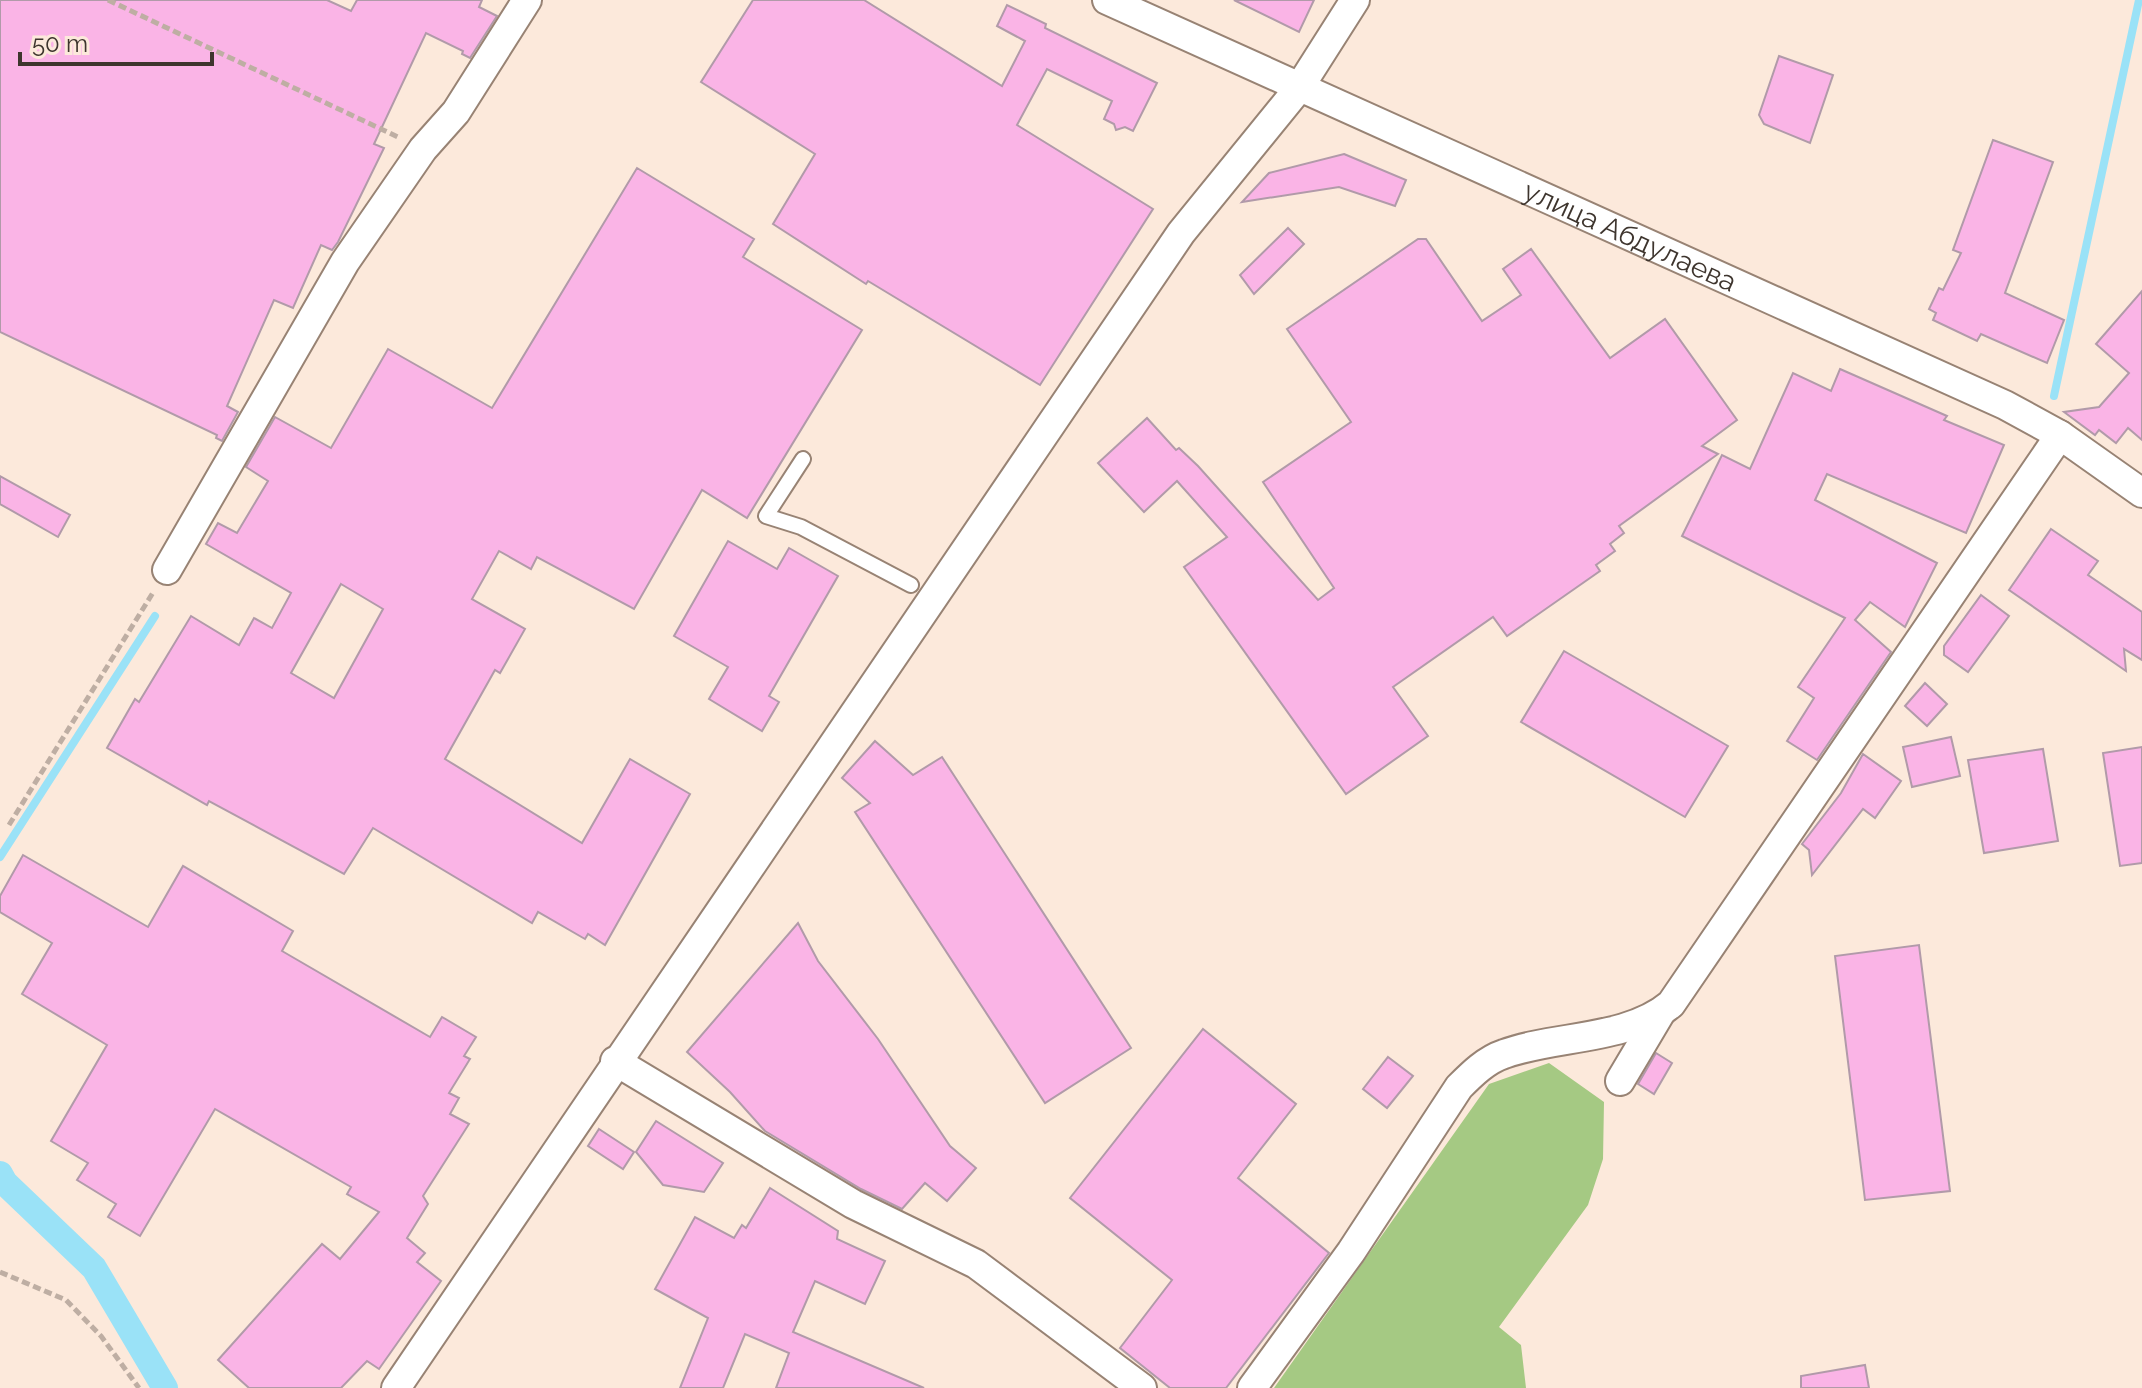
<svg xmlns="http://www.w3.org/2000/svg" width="2142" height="1388" viewBox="0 0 2142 1388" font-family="Raleway,sans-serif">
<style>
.green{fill:#a5c983}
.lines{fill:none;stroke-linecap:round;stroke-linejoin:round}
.stream{stroke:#9ae2f7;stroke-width:8}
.canal{stroke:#9ae2f7;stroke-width:26}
.building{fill:#fab4e6;stroke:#b19aa9;stroke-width:2;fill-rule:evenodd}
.service-casing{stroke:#988374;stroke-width:18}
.minor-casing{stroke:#988374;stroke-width:32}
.path{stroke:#beaea3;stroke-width:5;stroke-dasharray:8 4;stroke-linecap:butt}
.service{stroke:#fff;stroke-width:14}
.minor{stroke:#fff;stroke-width:28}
.labels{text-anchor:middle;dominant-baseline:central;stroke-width:8;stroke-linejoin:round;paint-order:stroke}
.street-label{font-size:28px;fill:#3e352e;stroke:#fce9db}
</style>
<rect width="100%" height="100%" fill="#fce9db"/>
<polygon class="green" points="1549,1063 1604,1102 1603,1159 1588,1205 1499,1327 1521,1345 1526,1388 1274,1388 1489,1084"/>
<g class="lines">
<g class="stream">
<polyline points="2054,396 2139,0"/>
<polyline points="0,857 155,616"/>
</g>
<polyline class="canal" points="0,1174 5,1183 94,1268 165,1388"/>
</g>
<g class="building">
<polygon points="0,0 327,0 351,11 357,0 482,0 479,7 497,16 470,58 462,54 463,51 426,33 374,144 384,148 338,242 332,250 321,245 293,308 274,300 227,406 238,412 222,441 216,438 217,435 0,332"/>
<polygon points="753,0 864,0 1002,86 1025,41 997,26 1007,5 1046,24 1045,28 1157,83 1133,131 1125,127 1116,130 1114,124 1104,119 1112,101 1047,69 1017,125 1153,209 1040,385 868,281 866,284 773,224 815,154 701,82"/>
<polygon points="1234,0 1314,0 1299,32"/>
<polygon points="1779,56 1833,75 1810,143 1764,124 1759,115"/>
<polygon points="1993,140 2053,162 2005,293 2064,320 2047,363 1981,334 1977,341 1933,320 1936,313 1929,309 1939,288 1943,290 1961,253 1953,250"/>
<polygon points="1344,154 1406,180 1395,206 1339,187 1242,202 1269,173"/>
<path d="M637,168L754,239L743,257L862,330L747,518L702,490L634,609L537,557L531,569L499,551L472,599L525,629L500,673L495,670L445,759L582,843L630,759L690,794L605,945L588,934L585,939L538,912L532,923L373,828L344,874L209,801L207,805L107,748L135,699L139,702L191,616L239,645L254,618L272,628L291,593L206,544L218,523L237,533L268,481L246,467L275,417L331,448L388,349L492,408ZM341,584L383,609L334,698L291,673Z"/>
<polygon points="1288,228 1304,244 1254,294 1240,275"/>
<polygon points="1418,239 1426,239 1482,321 1521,295 1503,269 1531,249 1610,358 1665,319 1737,420 1702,446 1718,454 1619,526 1624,533 1610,544 1615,551 1596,565 1600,571 1507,636 1493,617 1393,687 1428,736 1346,794 1184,567 1227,537 1177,481 1144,512 1098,463 1147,418 1176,450 1179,448 1198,466 1318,600 1334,588 1263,482 1351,422 1287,329"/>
<polygon points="2142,291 2142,440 2128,428 2116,443 2099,430 2095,435 2064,412 2099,407 2129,373 2096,344"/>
<polygon points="1840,369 1947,416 1944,420 2004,445 1966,533 1827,474 1815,500 1937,563 1905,627 1870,602 1855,620 1891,652 1817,760 1787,741 1814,698 1798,687 1845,618 1682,536 1722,455 1750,469 1793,373 1831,391"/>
<polygon points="0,476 70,515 58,537 0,504"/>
<polygon points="2051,529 2098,561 2088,575 2142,612 2142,660 2124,649 2126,671 2009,590"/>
<polygon points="728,541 777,569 789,548 838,576 769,696 779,702 762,731 709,699 728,667 674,636"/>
<polygon points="1981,595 2009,616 1968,672 1944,655 1944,646"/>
<polygon points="1564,651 1728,746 1685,817 1521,722"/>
<polygon points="1925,683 1947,704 1927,726 1905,706"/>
<polygon points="1951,737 1960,776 1912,787 1903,747"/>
<polygon points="875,741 913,775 942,757 1131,1048 1045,1103 855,812 870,803 842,778"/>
<polygon points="2142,747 2142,863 2120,866 2103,753"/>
<polygon points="2043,749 2058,841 1984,853 1968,760"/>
<polygon points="1863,754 1901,781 1875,818 1863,809 1812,875 1809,850 1802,844 1841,793"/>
<polygon points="23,855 148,927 183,866 293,931 282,951 430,1037 442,1017 476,1037 464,1056 470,1059 449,1093 459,1098 450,1114 469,1124 423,1196 428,1204 407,1238 425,1253 417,1262 441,1281 379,1369 367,1361 341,1388 249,1388 218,1360 322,1244 340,1259 379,1212 347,1194 351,1187 215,1109 140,1236 108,1217 116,1204 77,1180 88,1163 51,1141 107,1045 22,994 52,943 0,912 0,896"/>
<polygon points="798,923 818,961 878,1039 950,1146 976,1168 947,1201 925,1183 902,1209 861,1189 765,1131 730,1092 687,1052"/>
<polygon points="1919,945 1950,1191 1865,1200 1835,956"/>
<polygon points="1203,1029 1296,1104 1238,1178 1329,1253 1226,1388 1170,1388 1120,1348 1172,1280 1070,1198"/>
<polygon points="1656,1053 1672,1063 1654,1094 1638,1084"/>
<polygon points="1388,1057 1413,1076 1387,1108 1363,1089"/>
<polygon points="656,1121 723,1163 704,1192 663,1185 636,1152"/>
<polygon points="599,1129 634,1152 623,1169 588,1146"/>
<polygon points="770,1188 838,1231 837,1239 885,1261 865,1304 815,1281 793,1332 924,1388 776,1388 789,1353 745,1334 723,1388 680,1388 708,1318 655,1289 695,1217 734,1238 742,1225 746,1228"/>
<polygon points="1865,1365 1869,1388 1801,1388 1801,1376"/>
</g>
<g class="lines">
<defs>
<polyline id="service" points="803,459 766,516 801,527 911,585"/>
<g id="minor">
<path id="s1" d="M1107,0L2005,405L2060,435L2142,493"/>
<polyline points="167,570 345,262 423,149 456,112 527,0"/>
<polyline points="615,1061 853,1204 976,1264 1142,1388"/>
<polyline points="1620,1081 1661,1012"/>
<polyline points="396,1388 1181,233 1299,88 1355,0"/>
<path d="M1252,1388L1351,1252L1459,1087C1472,1074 1486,1060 1504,1054C1556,1035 1627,1041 1671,1004L2060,435"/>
</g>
</defs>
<use href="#service" class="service-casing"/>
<use href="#minor" class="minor-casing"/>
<g class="path">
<polyline points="108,0 400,138"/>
<polyline points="9,825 154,591"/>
<polyline points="0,1272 66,1300 101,1336 139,1388"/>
</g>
<use href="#service" class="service"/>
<use href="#minor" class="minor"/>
</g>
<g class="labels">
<g class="street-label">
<text stroke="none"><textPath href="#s1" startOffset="574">улица Абдулаева</textPath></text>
</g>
</g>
<path d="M20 52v12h192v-12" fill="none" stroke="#3e352e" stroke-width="4"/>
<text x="32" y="52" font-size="24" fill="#3e352e" stroke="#fce9db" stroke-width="6" paint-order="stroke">50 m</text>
</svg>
